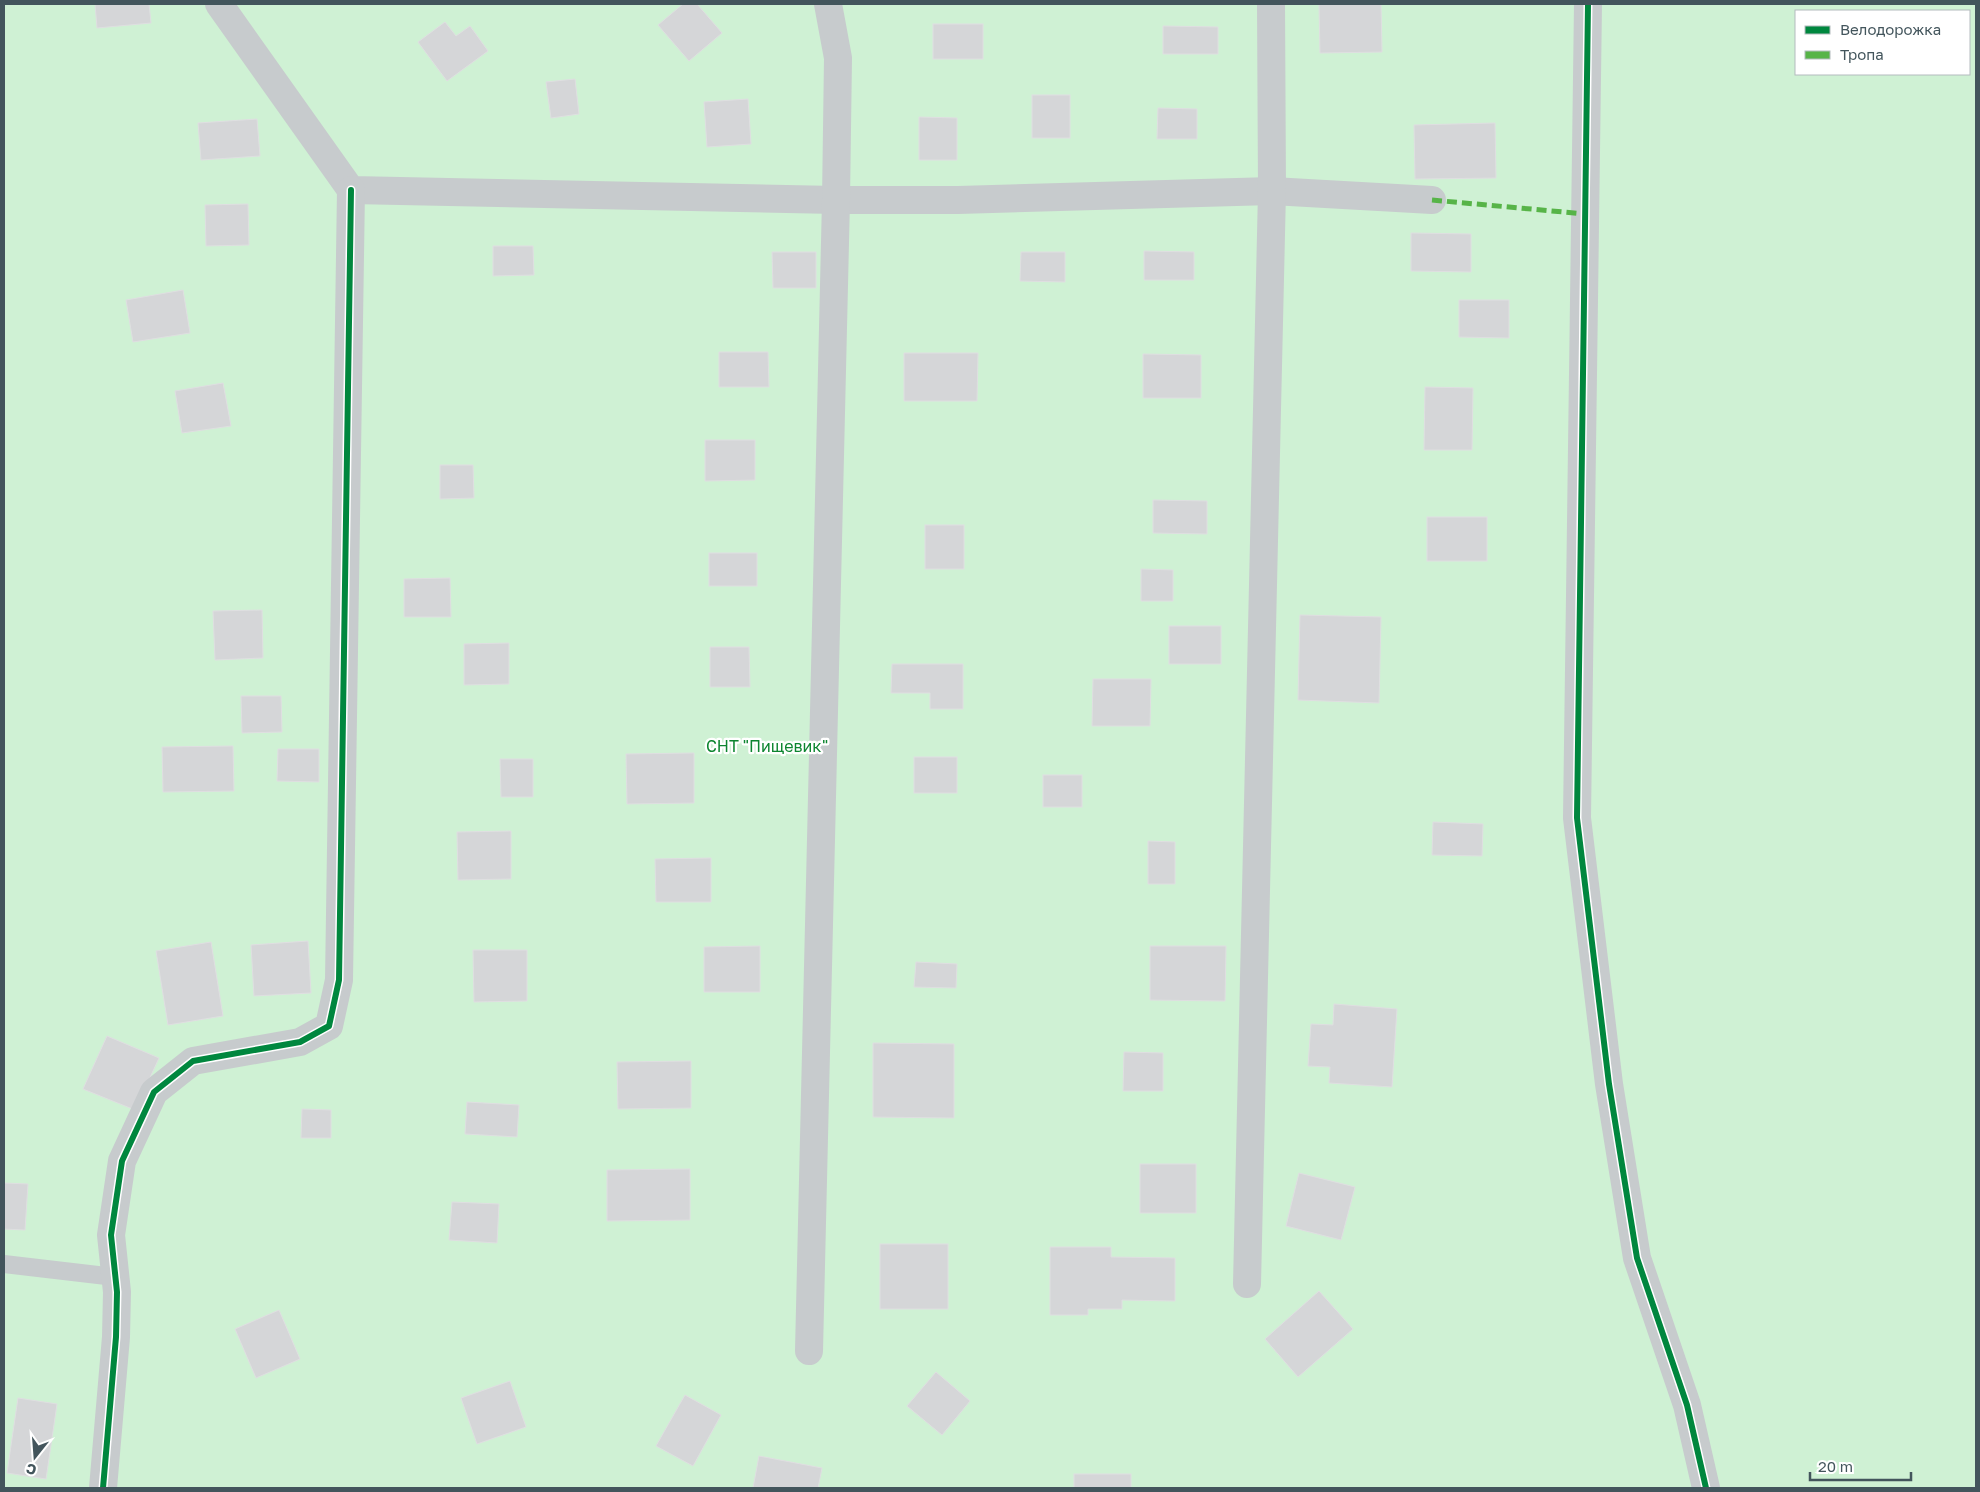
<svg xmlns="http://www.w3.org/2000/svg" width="1980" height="1492" viewBox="0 0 1980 1492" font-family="'Golos Text',sans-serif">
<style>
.green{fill:#cff1d4;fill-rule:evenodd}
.building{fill:#d5d6d8;stroke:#dfdfe1}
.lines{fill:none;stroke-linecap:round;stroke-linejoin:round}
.service{stroke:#c7cbcd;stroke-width:18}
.minor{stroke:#c7cbcd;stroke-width:28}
.quiet{stroke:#57b448;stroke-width:5;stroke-dasharray:10 5;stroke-linecap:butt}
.cycleway-casing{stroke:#fff;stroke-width:9}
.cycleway{stroke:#00873e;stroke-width:6}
.labels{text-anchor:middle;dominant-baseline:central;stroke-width:4.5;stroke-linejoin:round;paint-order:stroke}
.park-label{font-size:16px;fill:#0c852f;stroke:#fff}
</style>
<rect width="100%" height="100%" fill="#efedee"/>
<path class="green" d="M4,4H1976V1488H4ZM1796,11H1969V74H1796Z"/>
<g class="building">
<polygon points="95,4 149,4 151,23 97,28"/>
<polygon points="683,4 697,4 722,33 689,61 658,25"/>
<polygon points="1319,4 1381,4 1382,52 1320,53"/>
<polygon points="445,22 456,36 470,26 488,51 447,81 418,42"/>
<rect x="933" y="24" width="50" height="35"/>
<polygon points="1163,26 1218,27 1218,54 1163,54"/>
<polygon points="575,79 579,114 551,118 546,82"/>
<rect x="1032" y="95" width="38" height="43"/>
<polygon points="748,99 751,144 707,147 704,102"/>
<polygon points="1158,108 1197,109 1197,139 1157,139"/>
<polygon points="919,117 957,118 957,160 919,160"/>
<polygon points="257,119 260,156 201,160 198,123"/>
<polygon points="1495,123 1496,178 1415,179 1414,125"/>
<polygon points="248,204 249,245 206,246 205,205"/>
<polygon points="1411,233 1471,234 1471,272 1411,271"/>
<polygon points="493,246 533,246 534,275 493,276"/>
<polygon points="1144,251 1194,252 1194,280 1144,280"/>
<polygon points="772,252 816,252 816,288 773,288"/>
<polygon points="1021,252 1065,252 1065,282 1020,281"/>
<polygon points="183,290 190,333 133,342 126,300"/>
<polygon points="1459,300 1509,300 1509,338 1459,337"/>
<polygon points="719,352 768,352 769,387 719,387"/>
<polygon points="904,353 978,353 977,401 904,401"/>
<polygon points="1143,354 1201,355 1201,398 1143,398"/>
<polygon points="223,383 231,426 182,433 175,391"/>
<polygon points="1425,387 1473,388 1472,450 1424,450"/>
<polygon points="705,440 755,440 755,480 705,481"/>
<polygon points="440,465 473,465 474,498 440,499"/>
<polygon points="1153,500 1207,501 1207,534 1153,533"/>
<rect x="1427" y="517" width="60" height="44"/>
<rect x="925" y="525" width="39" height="44"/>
<rect x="709" y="553" width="48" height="33"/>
<polygon points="1141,569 1173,570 1173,601 1141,601"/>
<polygon points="450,578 451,617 404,617 404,579"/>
<polygon points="262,610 263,658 215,660 213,611"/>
<polygon points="1300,615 1381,617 1379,703 1298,700"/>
<rect x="1169" y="626" width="52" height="38"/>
<polygon points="509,643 509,684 464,685 464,644"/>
<polygon points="710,647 749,647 750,687 710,687"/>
<polygon points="892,664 963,664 963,709 930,709 930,693 891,693"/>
<polygon points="1093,679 1151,679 1150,726 1092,726"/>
<polygon points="241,696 281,696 282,732 242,733"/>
<polygon points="233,746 234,791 163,792 162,747"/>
<polygon points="278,749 319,749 319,782 277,781"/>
<polygon points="694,753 694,803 627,804 626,754"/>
<rect x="914" y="757" width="43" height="36"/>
<polygon points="500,759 533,759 533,797 501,797"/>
<rect x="1043" y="775" width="39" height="32"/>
<polygon points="1433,822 1483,824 1482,856 1432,855"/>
<polygon points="511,831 511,879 458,880 457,832"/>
<polygon points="1148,841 1175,842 1175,884 1148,884"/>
<polygon points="711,858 711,902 656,902 655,859"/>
<polygon points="308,941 311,993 254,996 251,945"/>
<polygon points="211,942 223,1016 168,1025 156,951"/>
<polygon points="760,946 760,992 704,992 704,947"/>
<polygon points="1150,946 1226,946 1225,1001 1150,1000"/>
<polygon points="473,950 527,950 527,1001 474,1002"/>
<polygon points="916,962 957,964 956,988 914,987"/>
<polygon points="1334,1004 1397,1009 1392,1087 1329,1083 1330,1067 1308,1066 1311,1024 1333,1025"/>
<polygon points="107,1036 159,1058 135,1110 83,1089"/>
<polygon points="873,1043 954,1044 954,1118 873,1117"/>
<polygon points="1124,1052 1163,1053 1163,1091 1123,1091"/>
<polygon points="691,1061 691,1108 618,1109 617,1062"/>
<polygon points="467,1102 519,1105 517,1137 465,1134"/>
<polygon points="302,1109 331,1110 331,1138 301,1138"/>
<rect x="1140" y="1164" width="56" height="49"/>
<polygon points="690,1169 690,1220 607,1221 607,1170"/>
<polygon points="1299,1173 1355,1187 1341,1240 1286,1226"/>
<polygon points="4,1183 28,1184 25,1230 4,1229"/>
<polygon points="452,1202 499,1204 497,1243 449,1240"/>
<rect x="880" y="1244" width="68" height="65"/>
<polygon points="1050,1247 1111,1247 1111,1257 1175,1258 1175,1301 1122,1300 1122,1309 1088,1309 1088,1315 1050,1315"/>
<polygon points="1319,1291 1353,1329 1298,1377 1265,1339"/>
<polygon points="279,1310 300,1359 256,1378 235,1329"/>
<polygon points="936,1372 970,1401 942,1435 907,1406"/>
<polygon points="510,1381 526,1427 477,1444 461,1398"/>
<polygon points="685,1395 721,1415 693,1466 656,1446"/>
<polygon points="18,1398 57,1404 46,1479 7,1473"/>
<polygon points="759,1456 822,1468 818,1488 753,1488"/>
<rect x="1074" y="1474" width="57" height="14"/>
</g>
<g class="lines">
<polyline class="service" points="4,1264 115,1277"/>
<g class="minor">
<polyline points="219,4 351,190 836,200 958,200 1272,191 1432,200"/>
<polyline points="1588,4 1577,818 1609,1084 1637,1258 1687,1405 1706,1488"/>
<polyline points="1247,1284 1272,191 1271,4"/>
<polyline points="809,1351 836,200 838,58 828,4"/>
<polyline points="103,1488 116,1337 117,1292 111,1235 122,1161 154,1092 193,1061 300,1042 329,1026 339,980 351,190"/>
</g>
<polyline class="quiet" points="1432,200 1585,214"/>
<defs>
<g id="cycleway">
<polyline points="1588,4 1577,818 1609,1084 1637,1258 1687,1405 1706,1488"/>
<polyline points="103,1488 116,1337 117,1292 111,1235 122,1161 154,1092 193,1061 300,1042 329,1026 339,980 351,190"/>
</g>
</defs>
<use href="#cycleway" class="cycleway-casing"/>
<use href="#cycleway" class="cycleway"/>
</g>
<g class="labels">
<g class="park-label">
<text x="767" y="746">СНТ "Пищевик"</text>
</g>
</g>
<rect width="1980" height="1492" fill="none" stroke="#43555c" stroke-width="10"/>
<rect x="1795" y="10" width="175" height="65" fill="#ffffff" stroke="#b4bbbe"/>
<rect x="1805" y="26" width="25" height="8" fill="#00873e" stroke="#b4bbbe"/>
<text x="1840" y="35" font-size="15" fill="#43555c">Велодорожка</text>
<rect x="1805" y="51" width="25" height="8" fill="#57b448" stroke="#b4bbbe"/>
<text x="1840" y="60" font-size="15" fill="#43555c">Тропа</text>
<g transform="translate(35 1457) rotate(197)" stroke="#ffffff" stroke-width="4" paint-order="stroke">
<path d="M0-4L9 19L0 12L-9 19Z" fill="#43555c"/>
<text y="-8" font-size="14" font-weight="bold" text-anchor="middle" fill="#43555c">С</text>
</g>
<path d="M1810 1472v8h101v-8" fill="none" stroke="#43555c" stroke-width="2.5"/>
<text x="1818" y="1472" font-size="15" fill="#43555c" stroke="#ffffff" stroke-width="4" paint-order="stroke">20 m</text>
</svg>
